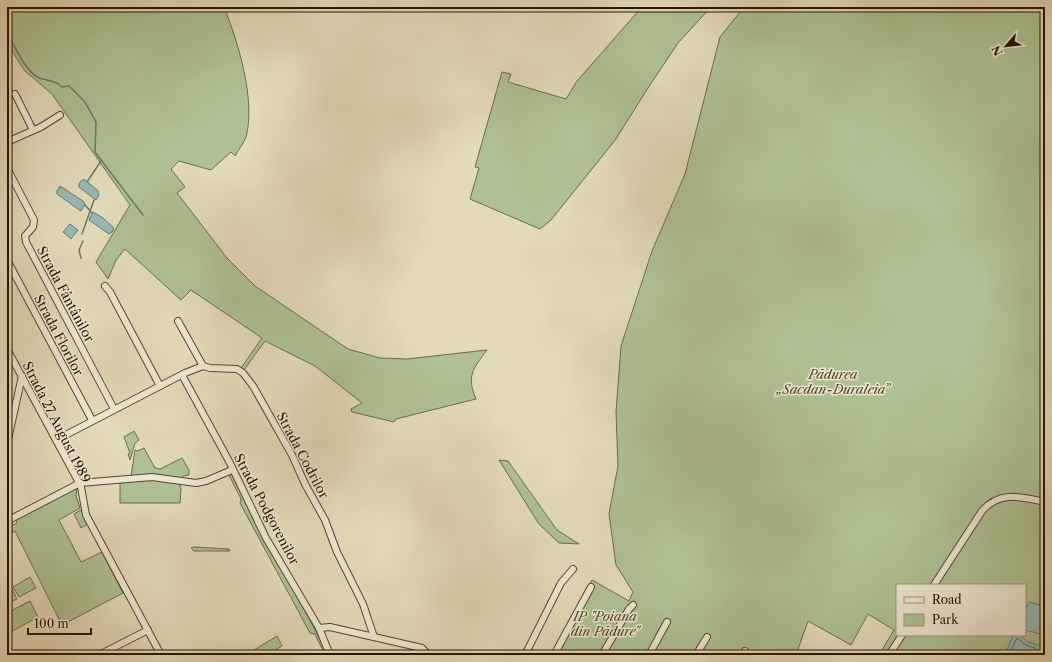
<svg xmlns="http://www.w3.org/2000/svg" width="1052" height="662" viewBox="0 0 1052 662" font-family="'Libre Caslon Text',serif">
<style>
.green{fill:#afc194;stroke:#6b6c4a;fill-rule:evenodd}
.water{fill:#97b9b7;stroke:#6a786e}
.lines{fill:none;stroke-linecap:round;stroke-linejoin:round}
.shore{stroke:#5f685c;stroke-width:1}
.stream{stroke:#6a786e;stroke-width:1.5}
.minor-casing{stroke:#56472e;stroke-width:8}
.minor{stroke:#ede7d2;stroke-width:6}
.labels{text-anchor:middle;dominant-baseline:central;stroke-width:3;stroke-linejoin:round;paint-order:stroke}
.street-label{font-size:13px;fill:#271600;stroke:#ede7d2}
.park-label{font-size:13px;font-style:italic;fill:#50492c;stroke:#ede7d2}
</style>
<rect width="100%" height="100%" fill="#e3daba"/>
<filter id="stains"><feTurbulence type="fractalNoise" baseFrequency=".005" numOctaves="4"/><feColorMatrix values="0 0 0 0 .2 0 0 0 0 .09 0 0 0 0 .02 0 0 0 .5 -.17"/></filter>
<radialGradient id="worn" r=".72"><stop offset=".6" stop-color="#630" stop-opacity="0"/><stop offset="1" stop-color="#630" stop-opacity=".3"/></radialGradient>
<g class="green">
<path d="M7,7H224C238,42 256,100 246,137C244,143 238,150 235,156L231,152L211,170L179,161L171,169L185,187L177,193L227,258L255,286L348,349L380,358L407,359L487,350C473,369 466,376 476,399L396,419L394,422L352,412L351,409L362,403L315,366L265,341L244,370L241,368L262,338L191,290L181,300L125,249L116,260L108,279L96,262L130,205L52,94L25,71L17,59L7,41Z"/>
<polygon points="642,7 711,7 678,43 646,91 616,139 551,220 540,229 470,199 479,168 475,167 502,72 511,74 508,82 566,99 577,81"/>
<path d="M744,7H1045V655H879L894,630L868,614L851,645L808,621L796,655H552L592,580L629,601L633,592L616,565L609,514L618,466L616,412L621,346L652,251L685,174L720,37ZM897,585H1025V635H897Z"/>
<polygon points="134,431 139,440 135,443 130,460 128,454 130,453 124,437"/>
<polygon points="144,448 155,468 160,469 182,458 189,470 189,475 183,476 183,479 155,476 131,476 135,450 138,451"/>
<polygon points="499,460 508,461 557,530 579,544 559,543 539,524"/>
<polygon points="232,474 268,546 289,580 328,655 325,655 315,634 310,633 240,503 241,499 229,475"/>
<polygon points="156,479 179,482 181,489 180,503 120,503 120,481"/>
<polygon points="77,487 76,496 80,508 59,520 81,562 102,552 123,593 62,625 15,531 7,536 7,523 10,522 14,525 17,523 16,518"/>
<polygon points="81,510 87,522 86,525 81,528 74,514"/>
<polygon points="194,547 229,549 230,551 194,551 191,548"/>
<polygon points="30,577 36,588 19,597 13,587"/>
<polygon points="11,587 17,599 7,604 7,590"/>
<polygon points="30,601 38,617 7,634 7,613"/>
<polygon points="277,636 282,646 267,655 257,655 254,650"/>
</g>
<g class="water">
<polygon points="84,179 98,191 99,195 96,200 79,187 79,183"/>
<polygon points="60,186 83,201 85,204 81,211 57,194 57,191"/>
<polygon points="93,212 103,218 114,228 112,232 109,234 89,220"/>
<polygon points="70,224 78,230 71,239 63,232"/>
<polygon points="1030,602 1045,607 1041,634 1025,630 1025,609"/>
<polygon points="1013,635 1020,635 1028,642 1045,647 1036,655 1005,655"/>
</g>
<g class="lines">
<polyline class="shore" points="1009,655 1017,638 1026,645 1035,648 1034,655"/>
<g class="stream">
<path d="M7,32C14,45 25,71 39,78C47,81 56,80 62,87L69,86L85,102L96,122L95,152L143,215"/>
<polyline points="87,182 101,161"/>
<polyline points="85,205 92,213"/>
<polyline points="82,234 94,200"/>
<polyline points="81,258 79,250 83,241"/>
</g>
<defs>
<g id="minor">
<polyline points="15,94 33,130"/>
<polyline points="7,142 41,127 60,115"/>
<polyline points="7,168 34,220 33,227 25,236 26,242 114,409"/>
<polyline points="7,260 92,420"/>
<polyline points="105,286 110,292 160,386"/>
<polyline points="178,321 203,366 210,368 237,369 243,373 253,386 292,455 305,484 325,520 337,552 363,604 374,637"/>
<polyline points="7,349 76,477 81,487 86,515 161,655"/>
<polyline points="182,375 230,463 266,538 319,628 330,655"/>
<polyline points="56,440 185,373 203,366"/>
<polyline points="7,444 22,376"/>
<polyline points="7,521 80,483 152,477 196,483 206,481 232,470"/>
<path d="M934,585L982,511C1000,490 1021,497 1045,502"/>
<polyline points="319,628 330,627 422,648 429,655"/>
<polyline points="99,655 148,630"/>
<polyline points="525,655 561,583 573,569"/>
<polyline points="554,655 591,587"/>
<polyline points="602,655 629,609 633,605"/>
<polyline points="649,655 667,622"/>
<polyline points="696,655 707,637"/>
<polyline points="743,655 745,651"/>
<polyline points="889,655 902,635"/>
</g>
</defs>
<use href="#minor" class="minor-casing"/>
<use href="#minor" class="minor"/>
</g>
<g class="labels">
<g class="street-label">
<text transform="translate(66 294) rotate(62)">Strada Fântânilor</text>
<text transform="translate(59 335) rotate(62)">Strada Florilor</text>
<text transform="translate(57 422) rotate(63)">Strada 27 August 1989</text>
<text transform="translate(303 455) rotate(62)">Strada Codrilor</text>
<text transform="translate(267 509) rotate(62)">Strada Podgorenilor</text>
</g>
<g class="park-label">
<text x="833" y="374">Pădurea<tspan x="833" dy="15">„Sacdan-Duraleia”</tspan></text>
<text x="605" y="616">IP "Poiana<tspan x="605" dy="15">din Pădure"</tspan></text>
</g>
</g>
<rect width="1052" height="662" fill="none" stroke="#e3daba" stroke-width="24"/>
<rect x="8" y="8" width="1036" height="646" fill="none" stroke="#271600" stroke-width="2"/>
<rect x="12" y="12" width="1028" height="638" fill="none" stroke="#271600"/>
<rect x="896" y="584" width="130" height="52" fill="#ede7d2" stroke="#9e937e"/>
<rect x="904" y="597" width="20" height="6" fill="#ede7d2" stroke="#9e937e"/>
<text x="932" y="604" font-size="12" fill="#271600">Road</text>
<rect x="904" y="614" width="20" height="12" fill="#afc194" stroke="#9e937e"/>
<text x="932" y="624" font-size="12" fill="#271600">Park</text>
<g transform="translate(1006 46) rotate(242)" stroke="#ede7d2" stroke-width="3" paint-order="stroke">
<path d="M0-3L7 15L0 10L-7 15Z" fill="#271600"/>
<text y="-6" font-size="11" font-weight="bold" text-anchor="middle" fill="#271600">N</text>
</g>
<path d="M28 628v6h63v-6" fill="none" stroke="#271600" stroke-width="2"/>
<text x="34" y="628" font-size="12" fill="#271600" stroke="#ede7d2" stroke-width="3" paint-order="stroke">100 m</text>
<rect width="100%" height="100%" filter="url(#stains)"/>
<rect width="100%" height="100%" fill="url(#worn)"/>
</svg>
